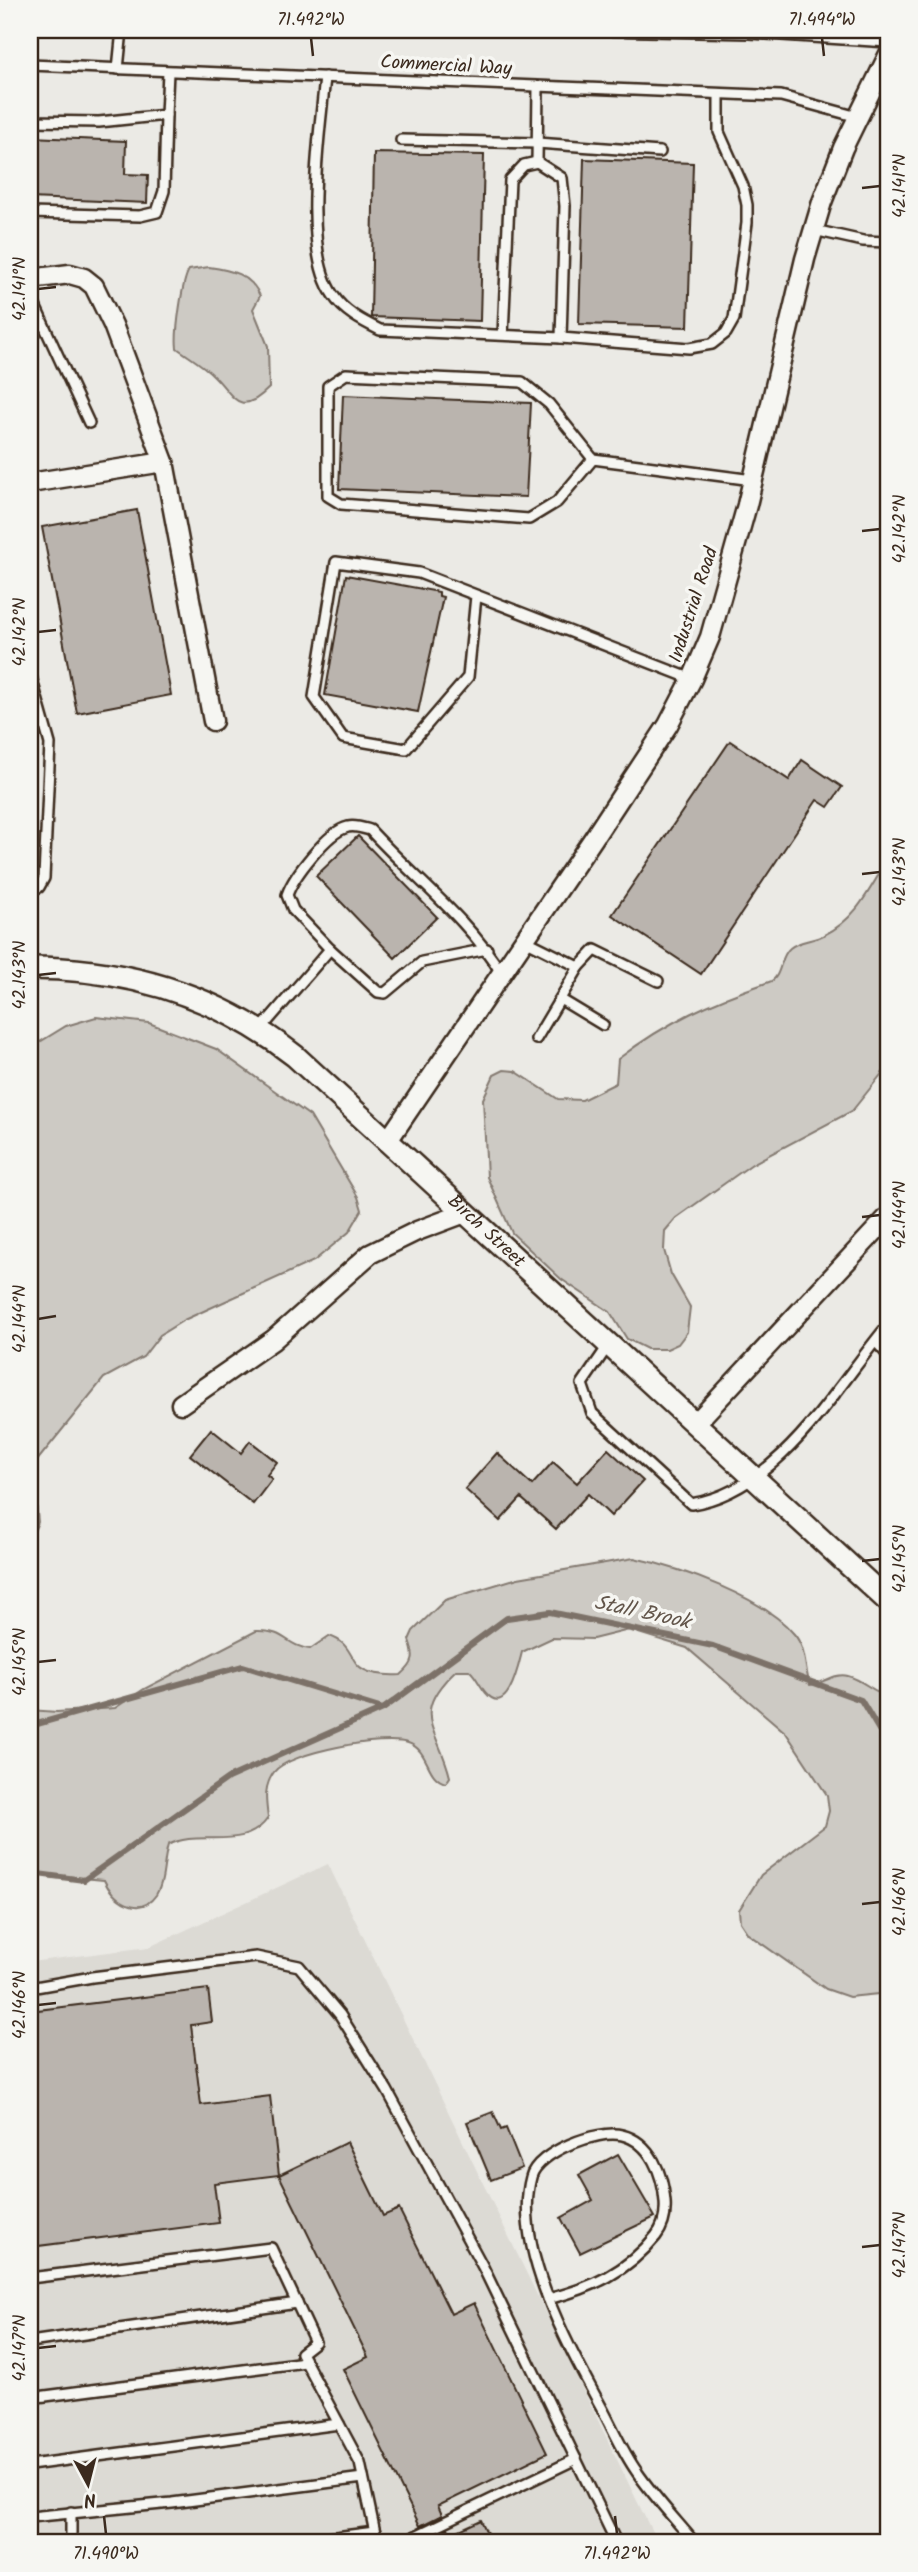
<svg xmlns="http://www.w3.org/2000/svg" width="918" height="2572" viewBox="0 0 918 2572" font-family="Kalam,sans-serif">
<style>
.built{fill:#dcdad4}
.green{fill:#cdcac4;stroke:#847a71;stroke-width:2}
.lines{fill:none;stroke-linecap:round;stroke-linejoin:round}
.stream{stroke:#7c7167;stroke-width:6}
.building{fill:#bab4ae;stroke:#3b2a1e;stroke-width:2}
.service-casing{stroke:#3b2a1e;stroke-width:14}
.minor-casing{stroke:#3b2a1e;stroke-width:23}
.tertiary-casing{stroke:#3b2a1e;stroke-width:26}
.service{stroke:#f6f6f2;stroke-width:9}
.minor{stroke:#f6f6f2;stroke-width:18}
.tertiary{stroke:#f6f6f2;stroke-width:21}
.ticks{fill:none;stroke:#3b2a1e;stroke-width:2.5}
.labels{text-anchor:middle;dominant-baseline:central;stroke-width:7;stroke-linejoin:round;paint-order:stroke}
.street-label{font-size:19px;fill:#3b2a1e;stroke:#f6f6f2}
.water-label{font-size:21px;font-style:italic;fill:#615449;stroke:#f6f6f2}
.neatline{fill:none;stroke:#3b2a1e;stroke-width:2.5}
.ticks-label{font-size:18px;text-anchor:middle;fill:#3b2a1e}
</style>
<rect width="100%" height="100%" fill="#ebeae5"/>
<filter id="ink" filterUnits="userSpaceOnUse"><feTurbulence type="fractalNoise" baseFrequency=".0143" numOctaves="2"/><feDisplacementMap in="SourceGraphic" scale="14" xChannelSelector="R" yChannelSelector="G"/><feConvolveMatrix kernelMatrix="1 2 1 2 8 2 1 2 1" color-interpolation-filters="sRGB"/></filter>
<g filter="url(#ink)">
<polygon class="built" points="328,1864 657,2542 30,2542 30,1962 149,1947"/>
<g class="green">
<path d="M209,267C230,270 251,274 260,296L253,309L268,346L269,388C238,419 234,395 213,375C203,365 189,357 177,348C175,333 182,281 189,270Z"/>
<path d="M888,859V1066L852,1111L752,1164L676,1218L665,1231L664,1250L671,1274L690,1307L687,1332L678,1344L667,1349H647L627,1339L610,1312L561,1279L512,1233L487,1177L483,1099L494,1075L504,1070L515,1071L558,1099L582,1100L616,1083L618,1059C668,1021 710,1002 769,982C782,978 779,957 790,948C799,940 814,941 824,935C857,919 870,888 888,859Z"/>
<polygon points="96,1017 149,1023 216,1049 310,1116 358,1197 362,1210 349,1232 314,1261 184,1320 160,1335 143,1357 104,1378 36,1462 33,1470 38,1522 30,1540 30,1048 66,1026"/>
<path d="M634,1558C681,1568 763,1597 794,1634C807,1649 804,1668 810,1685C823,1684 835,1672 848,1676C863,1680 873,1692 888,1696V1993L849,1997L826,1989L748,1934L740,1922L739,1910L761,1875L825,1826L829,1811L827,1795L786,1733L687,1648L629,1630L593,1639L552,1638L522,1652C519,1663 508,1719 486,1693C479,1685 477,1677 469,1670H456C408,1715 438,1727 450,1777L446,1783C425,1778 430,1750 408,1743C384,1735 289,1752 274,1772C263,1787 266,1801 268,1818C244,1853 199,1828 168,1845C163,1861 165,1881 156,1895C139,1919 112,1899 104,1880L30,1873V1710L57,1712L115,1708L144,1689L256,1631C287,1630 285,1646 310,1649L329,1636C364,1647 338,1678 401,1675C415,1663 415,1657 409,1640L413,1631L445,1600L518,1578Z"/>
</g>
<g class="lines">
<g class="stream">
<polyline points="30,1726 243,1666 383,1709"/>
<polyline points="30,1873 84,1880 228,1778 383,1709 507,1618 550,1612 713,1646 861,1700 888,1745"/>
</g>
</g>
<g class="building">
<polygon points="30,137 126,141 125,174 148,175 147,203 30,198"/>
<polygon points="374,153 484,155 480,321 371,317"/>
<polygon points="584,159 693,163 688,327 579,324"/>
<polygon points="343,395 531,403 526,497 339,489"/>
<polygon points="137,510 171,695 77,713 42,527"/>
<polygon points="346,575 439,592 439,596 443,597 418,712 325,695"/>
<polygon points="730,741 789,780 802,760 842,787 828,807 817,800 701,974 612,915"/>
<polygon points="358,836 437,917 395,958 316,876"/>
<polygon points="211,1429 241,1453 250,1441 277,1462 267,1475 272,1479 253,1504 190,1455"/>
<polygon points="608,1449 643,1481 611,1516 588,1494 556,1529 521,1498 500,1521 465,1489 497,1453 532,1485 553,1462 577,1483"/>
<polygon points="208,1989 212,2022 191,2025 201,2105 270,2096 279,2175 214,2183 219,2223 30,2247 30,2011"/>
<polygon points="493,2112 501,2130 506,2128 522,2168 491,2180 467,2122"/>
<polygon points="347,2142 383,2216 399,2209 451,2314 474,2303 547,2453 438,2506 442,2515 420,2526 343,2369 368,2357 279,2175"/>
<polygon points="618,2154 655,2217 580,2253 561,2218 593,2200 579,2175"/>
<polygon points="481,2520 491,2542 428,2542 426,2539 448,2528 451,2534"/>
</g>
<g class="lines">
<defs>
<g id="service">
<polyline points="596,30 749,33 888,42"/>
<polyline points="30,65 781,96 858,117"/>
<polyline points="118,69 122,30"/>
<path d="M325,77C320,133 301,249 333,295C344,312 362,321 380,330L561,338L565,206L562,178L537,162L524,165L510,180L503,335"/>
<polyline points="30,121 99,122 166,115 168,72"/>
<polyline points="401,140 537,143 660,152"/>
<polyline points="537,162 538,88"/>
<polyline points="30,213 140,216 157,212 164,191 166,115"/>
<polyline points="814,230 863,241 888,242"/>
<polyline points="30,295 89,423"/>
<polyline points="561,338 689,348 712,344 726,333 734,319 747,223 747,205 743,186 719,132 719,94"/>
<polyline points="593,459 549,404 522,382 346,374 328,386 328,496 341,504 529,519 557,502 593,459 753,480"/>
<polyline points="476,596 468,677 406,749 343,738 314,697 336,562 419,573 692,679"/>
<polyline points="30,673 50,744 44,878 39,887 30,890"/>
<polyline points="525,940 579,967 595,950 658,981"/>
<polyline points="330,949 378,992 385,993 422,962 487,949"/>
<polyline points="560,999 603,1025"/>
<path d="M260,1030L330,949L293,910L287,895C293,877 328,831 348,827C355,825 363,828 370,830C414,878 468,918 502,974"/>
<polyline points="536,1039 579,967"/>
<polyline points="876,1342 888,1355"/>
<path d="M608,1346L582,1384L592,1413L691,1504C780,1490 835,1388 888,1325"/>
<polyline points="30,1988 92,1977 256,1957 299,1966 340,2015 387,2090 483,2267 616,2542"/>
<polyline points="30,2278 271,2248 315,2342 301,2353 360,2463 377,2542"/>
<path d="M548,2299C592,2288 627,2272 656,2236C664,2226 666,2215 665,2202C663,2175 651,2142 622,2135C598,2129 537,2152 531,2177C512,2248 571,2351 604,2412C614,2431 624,2454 637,2472C654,2497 675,2519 694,2542"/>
<polyline points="30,2342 297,2303"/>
<polyline points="30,2398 305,2362"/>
<polyline points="30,2465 339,2424"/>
<polyline points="30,2517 172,2503 363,2478"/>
<polyline points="71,2542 71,2512"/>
<polyline points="296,2542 375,2532"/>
<polyline points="403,2542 576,2459"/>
</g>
<g id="minor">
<polyline points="30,279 70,274 84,278 94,286 113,325 164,462 213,721"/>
<polyline points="30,483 164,462"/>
<polyline points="387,1142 593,839 668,725 692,679 710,637 747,505 805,259 822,202 843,148 888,56"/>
<polyline points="181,1404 273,1340 370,1254 417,1231 465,1213"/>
<polyline points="695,1424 888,1217"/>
</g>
<g id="tertiary">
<path id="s1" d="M30,968C129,968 217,995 295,1056L888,1601"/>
</g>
</defs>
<use href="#service" class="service-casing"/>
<use href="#minor" class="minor-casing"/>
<use href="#tertiary" class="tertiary-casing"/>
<use href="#service" class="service"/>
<use href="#minor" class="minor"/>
<use href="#tertiary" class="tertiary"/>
</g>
</g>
<path class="ticks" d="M311,38L313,56M822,38L824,56M862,188L880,186M38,289L56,287M862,531L880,529M38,632L56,630M862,874L880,872M38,975L56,973M862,1217L880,1215M38,1319L56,1316M862,1561L880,1559M38,1662L56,1660M862,1904L880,1902M38,2005L56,2003M862,2247L880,2245M38,2348L56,2346M104,2516L106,2534M615,2516L617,2534"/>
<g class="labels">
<g class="street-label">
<text transform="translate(446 66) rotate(3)">Commercial Way</text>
<text transform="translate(694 605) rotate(-72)">Industrial Road</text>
<text stroke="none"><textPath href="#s1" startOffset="544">Birch Street</textPath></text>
</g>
<g class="water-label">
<text transform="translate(642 1613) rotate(12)">Stall Brook</text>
</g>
</g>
<rect width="918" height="2572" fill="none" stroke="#f6f6f2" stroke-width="77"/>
<g transform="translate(88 2484) rotate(173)" stroke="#f6f6f2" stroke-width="5" paint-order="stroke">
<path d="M0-5L12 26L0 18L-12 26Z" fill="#3b2a1e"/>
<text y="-10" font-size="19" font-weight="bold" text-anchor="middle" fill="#3b2a1e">N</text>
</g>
<rect x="38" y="38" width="842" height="2496" class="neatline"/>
<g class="ticks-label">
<text x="311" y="25">71.492°W</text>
<text x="822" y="25">71.494°W</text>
<text transform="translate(899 186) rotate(-90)" y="6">42.141°N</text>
<text transform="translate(19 289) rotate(-90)" y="6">42.141°N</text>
<text transform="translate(899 529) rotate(-90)" y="6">42.142°N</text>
<text transform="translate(19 632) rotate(-90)" y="6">42.142°N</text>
<text transform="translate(899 872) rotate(-90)" y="6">42.143°N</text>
<text transform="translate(19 975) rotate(-90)" y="6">42.143°N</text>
<text transform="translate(899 1215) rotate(-90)" y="6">42.144°N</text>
<text transform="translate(19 1319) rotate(-90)" y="6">42.144°N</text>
<text transform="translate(899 1559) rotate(-90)" y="6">42.145°N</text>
<text transform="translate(19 1662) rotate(-90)" y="6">42.145°N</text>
<text transform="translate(899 1902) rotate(-90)" y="6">42.146°N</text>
<text transform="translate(19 2005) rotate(-90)" y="6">42.146°N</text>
<text transform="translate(899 2245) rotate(-90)" y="6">42.147°N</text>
<text transform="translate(19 2348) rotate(-90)" y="6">42.147°N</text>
<text x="106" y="2559">71.490°W</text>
<text x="617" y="2559">71.492°W</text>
</g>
</svg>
